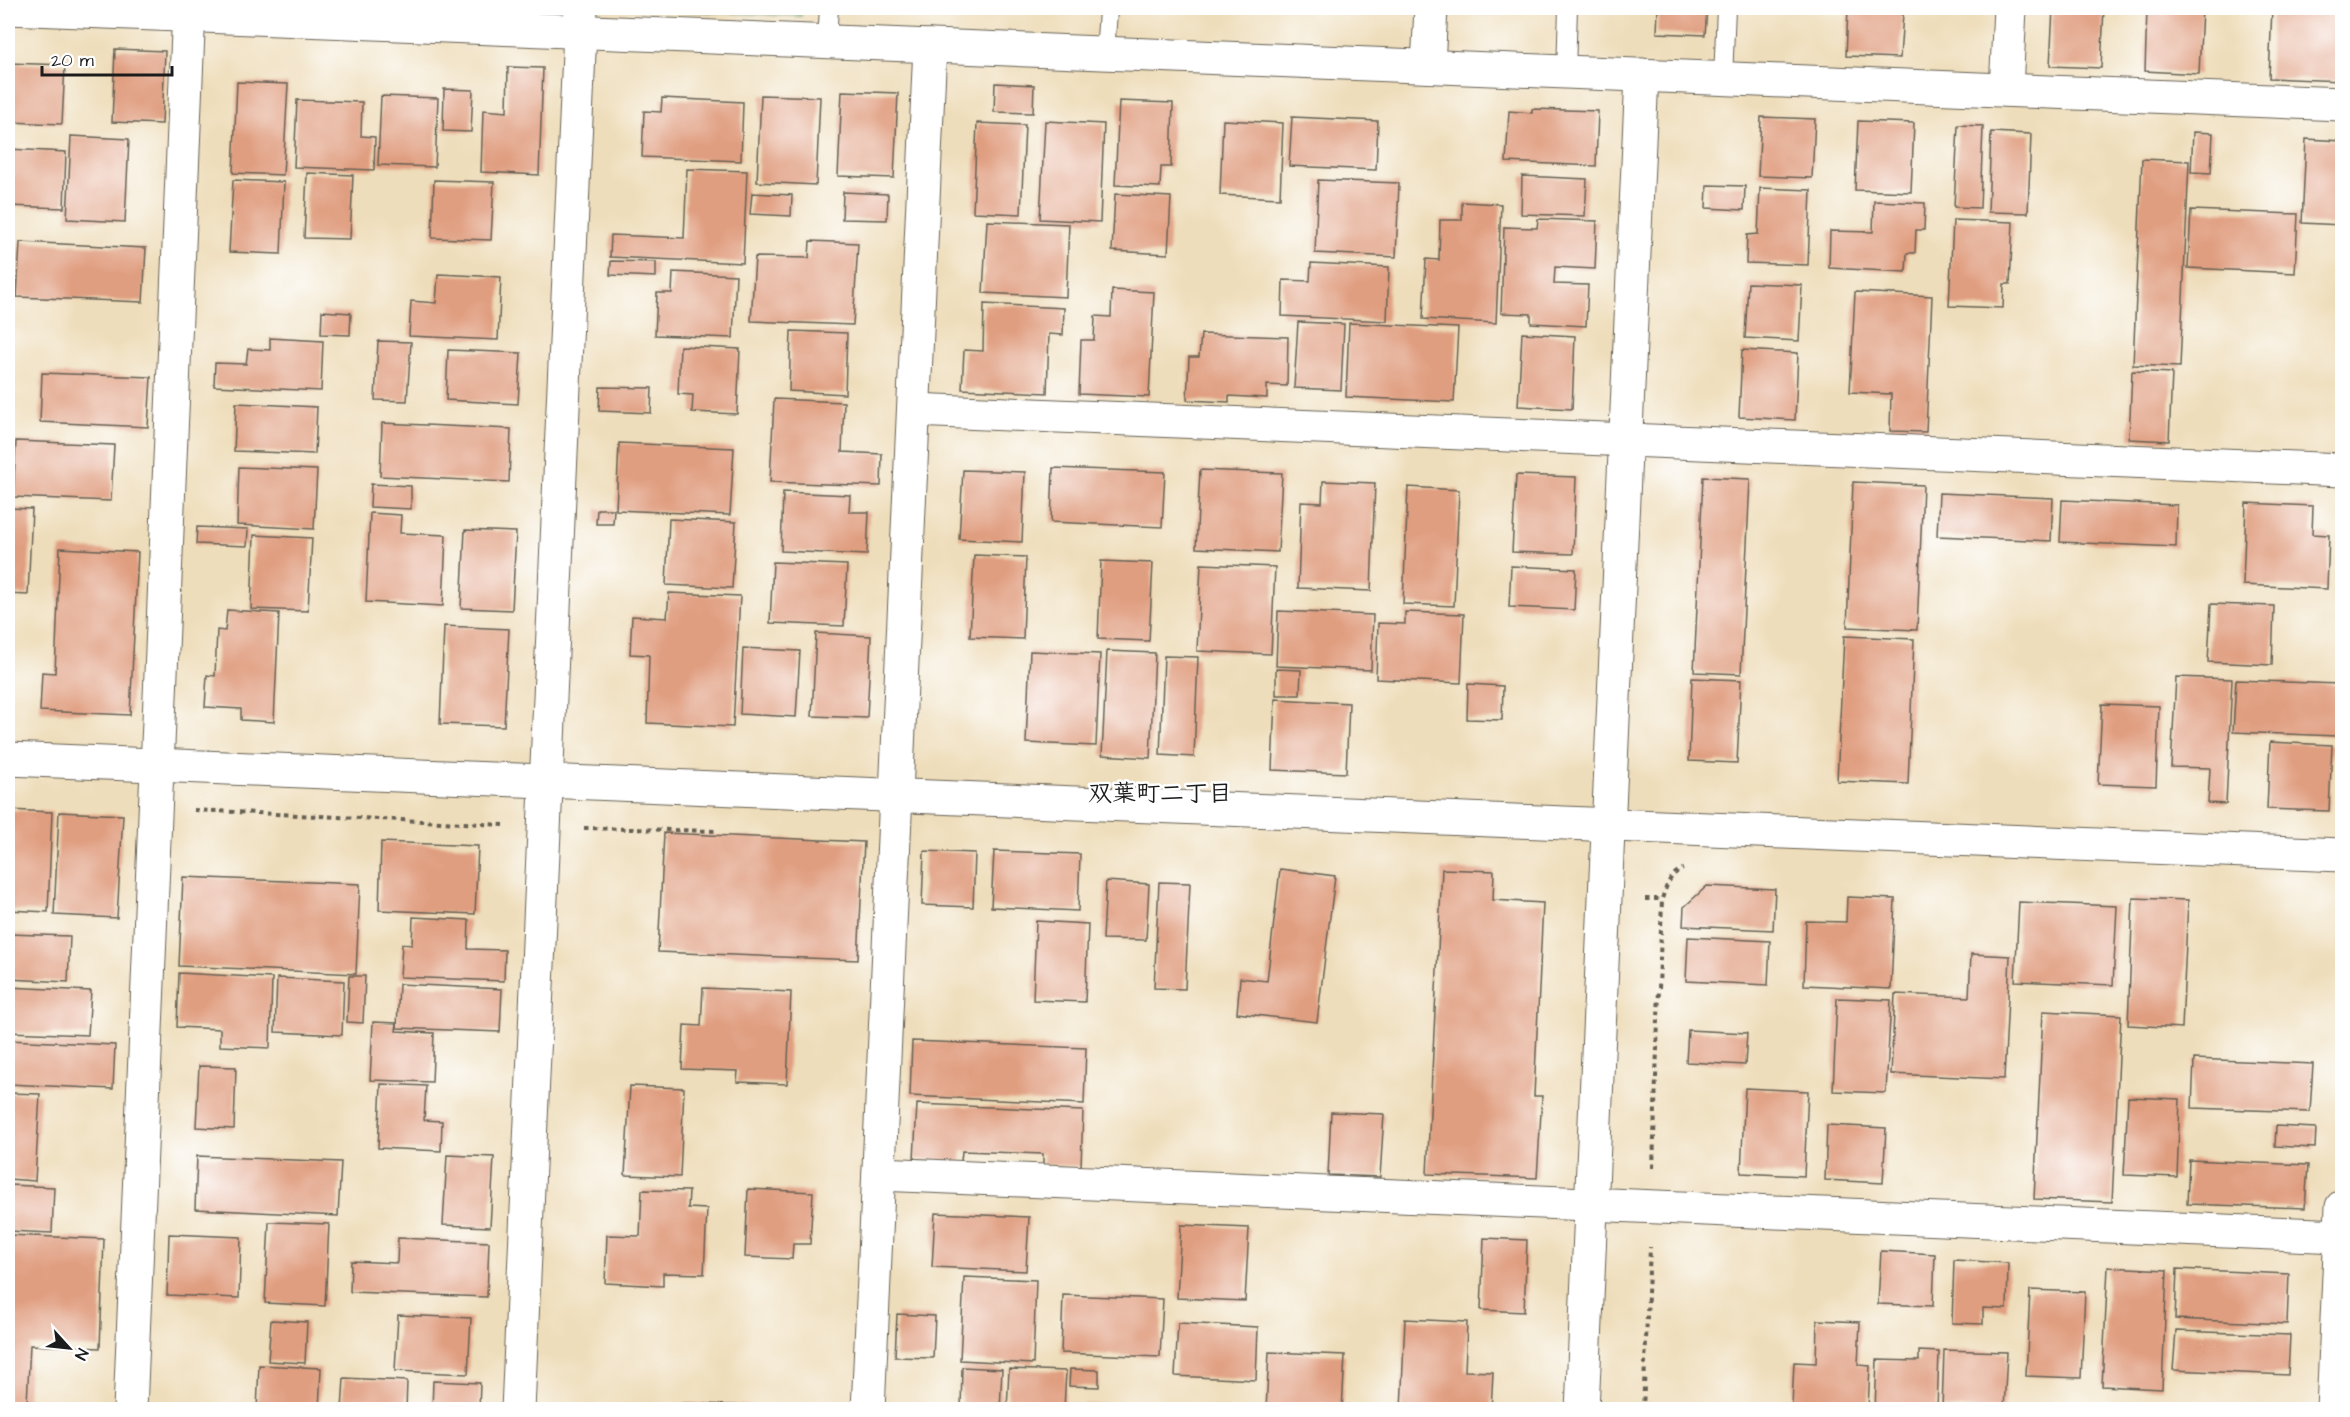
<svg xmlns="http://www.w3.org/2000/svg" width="2350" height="1417" viewBox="0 0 2350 1417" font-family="'Architects Daughter','Klee One',sans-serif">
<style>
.green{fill:#7acd90;stroke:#4b7456;stroke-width:1.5}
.building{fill:#e09e80}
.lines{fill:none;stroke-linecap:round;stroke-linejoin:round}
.lane-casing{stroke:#666053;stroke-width:20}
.street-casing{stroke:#666053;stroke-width:35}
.path{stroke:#666053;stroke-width:4;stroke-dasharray:4.5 4.5;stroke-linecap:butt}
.lane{stroke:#fff;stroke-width:18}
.street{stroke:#fff;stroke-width:33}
.labels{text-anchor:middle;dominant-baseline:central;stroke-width:5;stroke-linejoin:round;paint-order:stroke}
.neighbourhood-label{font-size:24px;font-weight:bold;fill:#1c1c1c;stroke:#fff}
</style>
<rect width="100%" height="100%" fill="#fff"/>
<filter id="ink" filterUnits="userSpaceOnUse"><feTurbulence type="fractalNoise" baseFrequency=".0167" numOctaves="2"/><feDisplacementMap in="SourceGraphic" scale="12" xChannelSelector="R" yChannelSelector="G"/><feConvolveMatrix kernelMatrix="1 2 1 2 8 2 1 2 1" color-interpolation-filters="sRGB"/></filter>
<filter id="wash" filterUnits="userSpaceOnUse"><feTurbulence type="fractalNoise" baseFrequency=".008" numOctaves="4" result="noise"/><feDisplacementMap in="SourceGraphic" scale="24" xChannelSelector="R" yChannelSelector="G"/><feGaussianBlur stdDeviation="1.35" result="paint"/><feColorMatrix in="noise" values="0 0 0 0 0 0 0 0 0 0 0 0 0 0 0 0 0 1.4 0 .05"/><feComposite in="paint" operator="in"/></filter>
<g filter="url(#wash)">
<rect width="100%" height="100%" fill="#eeddba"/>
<polygon class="green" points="623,8 801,8 801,16"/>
<g id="blocks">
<g class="building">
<polygon points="1658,8 1707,8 1705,35 1657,33"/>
<polygon points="1848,8 1910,8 1910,13 1903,13 1900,58 1846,56"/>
<polygon points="2053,8 2104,8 2101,68 2050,66"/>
<polygon points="2147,8 2202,8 2199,74 2145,71"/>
<polygon points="2272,8 2342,8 2342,81 2269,78"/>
<polygon points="115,49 165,51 162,124 112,122"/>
<polygon points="8,63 65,65 62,124 8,122"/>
<polygon points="508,67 543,68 539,175 481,172 483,110 507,112"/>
<polygon points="237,82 288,84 283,175 233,173"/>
<polygon points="995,83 1034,85 1033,113 994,112"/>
<polygon points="444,89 473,90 471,132 443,131"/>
<polygon points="842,91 898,93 894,178 838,176"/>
<polygon points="761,95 820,97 816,185 757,182"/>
<polygon points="381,96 438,98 435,167 378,165"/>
<polygon points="662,98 743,102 741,161 642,157 644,111 661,112"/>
<polygon points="297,100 362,102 361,136 375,137 374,170 294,167"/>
<polygon points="1119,101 1173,103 1171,167 1161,167 1160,187 1115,185"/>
<polygon points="1532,109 1598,111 1596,166 1506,162 1509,111 1532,113"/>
<polygon points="1292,117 1378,121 1376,170 1289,166"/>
<polygon points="1761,117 1815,119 1812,178 1758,176"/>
<polygon points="1223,120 1283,123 1280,198 1220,195"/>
<polygon points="1045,121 1104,124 1100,222 1040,219"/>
<polygon points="1858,121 1914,123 1911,192 1855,190"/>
<polygon points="977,123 1025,125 1021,214 973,212"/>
<polygon points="1958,125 1983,126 1980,208 1954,207"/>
<polygon points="1991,132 2031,134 2028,213 1988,212"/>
<polygon points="2193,132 2213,133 2211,173 2191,172"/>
<polygon points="71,136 129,139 125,222 67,219"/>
<polygon points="2306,139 2342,141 2342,225 2302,223"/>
<polygon points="8,149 66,152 64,208 8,206"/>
<polygon points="2142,159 2189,161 2180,367 2133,365"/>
<polygon points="687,169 747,171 743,263 610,257 611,235 684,238"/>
<polygon points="307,173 353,175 350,239 304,238"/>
<polygon points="1522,176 1587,179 1585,216 1521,214"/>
<polygon points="233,180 284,182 281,254 229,252"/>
<polygon points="434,180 494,182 491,240 432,238"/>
<polygon points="1318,180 1399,183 1396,257 1315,253"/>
<polygon points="1707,185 1745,186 1744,210 1706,208"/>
<polygon points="1760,188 1811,190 1808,265 1746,263 1747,235 1758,234"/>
<polygon points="843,192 888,194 887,220 842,219"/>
<polygon points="752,193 792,195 791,216 750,214"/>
<polygon points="1115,194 1171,197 1168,254 1112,251"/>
<polygon points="1874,201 1925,203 1924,230 1916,230 1915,253 1907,253 1906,272 1829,268 1830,231 1873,232"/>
<polygon points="1462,202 1501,204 1496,323 1423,319 1426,259 1439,260 1440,220 1462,220"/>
<polygon points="2191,210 2298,214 2295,273 2188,268"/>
<polygon points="1538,219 1597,221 1595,269 1555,267 1554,284 1588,285 1586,326 1531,323 1531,314 1501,313 1504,227 1537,228"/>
<polygon points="1953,220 2013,222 2010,284 2004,284 2003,308 1949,306"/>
<polygon points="987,221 1069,224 1066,297 983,293"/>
<polygon points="810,241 858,243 853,325 751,321 755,257 809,258"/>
<polygon points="20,242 146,248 143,302 17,297"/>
<polygon points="611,261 656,262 656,277 610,275"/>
<polygon points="1311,263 1389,267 1387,321 1282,316 1283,280 1310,281"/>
<polygon points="673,272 736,275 733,338 655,335 657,293 672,293"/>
<polygon points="438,274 501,277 498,340 409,336 411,301 436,303"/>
<polygon points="1748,283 1802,285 1799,341 1745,338"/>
<polygon points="1112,290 1154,292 1149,397 1079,394 1081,340 1094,340 1095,316 1111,317"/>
<polygon points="1855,292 1932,296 1926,432 1890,431 1891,394 1850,392"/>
<polygon points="984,304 1064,308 1063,335 1049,334 1047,393 962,389 964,350 983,351"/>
<polygon points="322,311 351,313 350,335 321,334"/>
<polygon points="1298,322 1344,324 1341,390 1294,388"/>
<polygon points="1349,323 1458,328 1454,402 1346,397"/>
<polygon points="791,331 847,333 845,394 789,391"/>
<polygon points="1522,333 1575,336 1572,409 1518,406"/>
<polygon points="1201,334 1288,337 1287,386 1267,385 1267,398 1229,396 1229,402 1187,400 1189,357 1199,357"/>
<polygon points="270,338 323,341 321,391 214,386 215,363 246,364 248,349 270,350"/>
<polygon points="378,341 411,342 407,401 375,400"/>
<polygon points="680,346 740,349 737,414 692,412 693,395 678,394"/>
<polygon points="448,350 521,353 518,404 446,400"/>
<polygon points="1742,350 1798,353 1795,420 1739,417"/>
<polygon points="2132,371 2172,373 2169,441 2129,439"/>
<polygon points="42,373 151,377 148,427 40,422"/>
<polygon points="600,387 652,388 651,413 599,411"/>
<polygon points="774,399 844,402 842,452 882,454 881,486 770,482"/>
<polygon points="236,403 317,407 315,454 234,451"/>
<polygon points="382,423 511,429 509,482 380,476"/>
<polygon points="16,441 114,445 111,501 13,497"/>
<polygon points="619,443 734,448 730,515 616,510"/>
<polygon points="239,467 317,470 314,529 237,525"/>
<polygon points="1053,468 1165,472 1162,527 1051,522"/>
<polygon points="963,470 1025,472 1022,542 959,539"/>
<polygon points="1200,470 1282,473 1278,552 1196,548"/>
<polygon points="1516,475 1576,477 1573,554 1512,552"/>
<polygon points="1703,477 1750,479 1741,674 1694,672"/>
<polygon points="1323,481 1375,483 1371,591 1298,588 1301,502 1322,503"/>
<polygon points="1853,482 1923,485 1917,630 1847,627"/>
<polygon points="371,484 411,486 411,509 370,507"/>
<polygon points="1408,487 1459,490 1454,606 1403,604"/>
<polygon points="783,492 850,495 849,512 869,512 867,555 781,551"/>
<polygon points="1939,493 2053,498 2051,541 1937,536"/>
<polygon points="2062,500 2177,505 2176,547 2060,542"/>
<polygon points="2246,503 2313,506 2312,534 2329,535 2327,589 2243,585"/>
<polygon points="8,508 32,509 28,595 8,594"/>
<polygon points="597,509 614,509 613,524 596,524"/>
<polygon points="370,513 401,515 400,533 446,535 443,606 366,602"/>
<polygon points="669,519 736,522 732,588 666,585"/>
<polygon points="197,527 248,529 247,546 196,544"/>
<polygon points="465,530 516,532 512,610 461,608"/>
<polygon points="254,535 312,538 308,611 251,609"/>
<polygon points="60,548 138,552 130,715 40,711 42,672 55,673"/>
<polygon points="974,555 1026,557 1023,639 970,637"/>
<polygon points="1101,561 1153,563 1149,641 1098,639"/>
<polygon points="773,562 847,565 844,626 770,623"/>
<polygon points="1201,564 1275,567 1271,654 1197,651"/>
<polygon points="1511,566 1576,569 1574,610 1509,607"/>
<polygon points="669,593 740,596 733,727 647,723 649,655 630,654 632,616 667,618"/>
<polygon points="2211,604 2274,606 2272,665 2208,662"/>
<polygon points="227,610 279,613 274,722 241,720 241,709 205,707 207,675 215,676 217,630 225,631"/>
<polygon points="1278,611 1373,615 1371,670 1276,666"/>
<polygon points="1405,612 1464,614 1461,683 1376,679 1378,623 1405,624"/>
<polygon points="444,626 509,629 504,726 440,724"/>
<polygon points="816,633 871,636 867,718 812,716"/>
<polygon points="1844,636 1914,639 1908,784 1837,781"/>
<polygon points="743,648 800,651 796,717 740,714"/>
<polygon points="1030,651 1100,654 1096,746 1026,743"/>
<polygon points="1107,651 1155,653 1150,758 1102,755"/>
<polygon points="1164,656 1198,657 1194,757 1160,755"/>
<polygon points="1276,669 1301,670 1300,695 1276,695"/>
<polygon points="2176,677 2232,679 2226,804 2208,803 2210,768 2171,767"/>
<polygon points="1692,678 1741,680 1737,763 1689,761"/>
<polygon points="2236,680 2339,684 2337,736 2233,732"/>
<polygon points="1468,684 1503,686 1502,720 1467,719"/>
<polygon points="1275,699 1349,703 1346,773 1272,770"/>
<polygon points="2102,704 2159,706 2156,786 2098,784"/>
<polygon points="2270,742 2332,745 2329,811 2267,809"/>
<polygon points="8,810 52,812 48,912 8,910"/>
<polygon points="59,812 123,815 117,918 54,915"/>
<polygon points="664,833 864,842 858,960 658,952"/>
<polygon points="381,842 478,846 475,914 379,910"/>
<polygon points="924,851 975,853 973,907 922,905"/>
<polygon points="994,851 1080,854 1078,911 991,907"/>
<polygon points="1280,869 1335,876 1317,1022 1237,1013 1240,978 1267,981"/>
<polygon points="1442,869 1494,871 1493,900 1543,903 1534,1096 1542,1096 1537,1178 1427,1174"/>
<polygon points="183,877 360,884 356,974 179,966"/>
<polygon points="1106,881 1149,884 1146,940 1103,939"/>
<polygon points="1159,882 1190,883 1185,989 1154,988"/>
<polygon points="1707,886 1775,889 1773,930 1683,926 1684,907"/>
<polygon points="1847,897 1895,899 1891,989 1804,985 1806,921 1846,922"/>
<polygon points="2133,898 2188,900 2182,1028 2128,1025"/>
<polygon points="2019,902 2117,906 2113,985 2015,981"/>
<polygon points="413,917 469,920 468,949 505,950 504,981 400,977 402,944 412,945"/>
<polygon points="1036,921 1088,924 1085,1002 1033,1000"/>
<polygon points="8,934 70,936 68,982 8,979"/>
<polygon points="1688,937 1770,941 1768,985 1686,981"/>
<polygon points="1971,954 2010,956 2004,1079 1891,1074 1895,994 1969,997"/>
<polygon points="179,973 272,978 270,1048 220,1046 220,1029 177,1027"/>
<polygon points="349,976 365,976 363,1023 347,1022"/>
<polygon points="277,978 344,981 342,1035 275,1032"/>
<polygon points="399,984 502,989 500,1032 397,1028"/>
<polygon points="8,987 91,991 88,1035 8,1032"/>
<polygon points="703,988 791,992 787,1084 737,1082 738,1071 682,1069 684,1025 701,1026"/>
<polygon points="1837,998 1891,1000 1886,1093 1833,1091"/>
<polygon points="2043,1011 2121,1015 2112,1202 2034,1199"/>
<polygon points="373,1022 397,1023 396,1031 434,1033 432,1082 370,1080"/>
<polygon points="1688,1030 1747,1033 1745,1065 1686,1062"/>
<polygon points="8,1040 115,1045 113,1089 8,1084"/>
<polygon points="912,1041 1086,1048 1084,1104 910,1096"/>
<polygon points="2194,1059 2313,1064 2310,1112 2192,1108"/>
<polygon points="199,1066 236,1067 234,1129 196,1127"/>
<polygon points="381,1084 426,1086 424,1120 442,1121 441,1151 378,1148"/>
<polygon points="630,1086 684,1088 680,1177 625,1175"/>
<polygon points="1745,1088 1808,1091 1804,1176 1741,1173"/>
<polygon points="8,1093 40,1094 35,1181 8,1179"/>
<polygon points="2128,1097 2180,1099 2177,1177 2124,1175"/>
<polygon points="917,1104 1083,1111 1081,1166 1043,1165 1043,1154 962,1151 961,1161 914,1159"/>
<polygon points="1331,1112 1384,1114 1380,1177 1328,1175"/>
<polygon points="1827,1125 1886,1128 1883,1183 1825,1180"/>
<polygon points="2276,1126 2316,1128 2315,1148 2275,1146"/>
<polygon points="447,1155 494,1157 490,1227 443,1225"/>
<polygon points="197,1156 341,1162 338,1216 195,1209"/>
<polygon points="2189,1160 2308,1165 2305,1208 2187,1204"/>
<polygon points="8,1185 54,1187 52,1233 8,1231"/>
<polygon points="748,1189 813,1192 810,1244 793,1244 792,1259 745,1257"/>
<polygon points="642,1190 689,1191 688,1208 707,1209 704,1274 663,1273 663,1286 605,1283 607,1235 640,1236"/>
<polygon points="935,1213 1029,1217 1026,1271 932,1267"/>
<polygon points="269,1222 329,1224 325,1306 265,1303"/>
<polygon points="1181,1225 1249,1228 1245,1301 1177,1298"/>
<polygon points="169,1234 241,1237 239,1298 167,1295"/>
<polygon points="8,1235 104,1239 100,1348 30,1345 27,1403 8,1402"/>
<polygon points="398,1238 489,1242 487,1297 350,1292 351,1261 397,1263"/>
<polygon points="1484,1238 1527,1240 1524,1312 1481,1310"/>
<polygon points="1881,1251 1935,1254 1933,1306 1878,1304"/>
<polygon points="1954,1260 2008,1263 2007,1309 1983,1308 1983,1324 1952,1323"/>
<polygon points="2108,1267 2167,1270 2162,1389 2102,1386"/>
<polygon points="2177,1269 2289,1274 2287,1324 2175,1319"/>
<polygon points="964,1277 1036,1280 1033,1364 960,1360"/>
<polygon points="2030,1290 2085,1292 2081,1378 2026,1376"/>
<polygon points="1063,1295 1163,1299 1160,1357 1061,1353"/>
<polygon points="897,1314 935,1316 933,1358 895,1357"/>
<polygon points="398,1315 471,1318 468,1374 395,1371"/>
<polygon points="1405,1319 1467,1322 1465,1371 1493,1372 1491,1410 1401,1410"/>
<polygon points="271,1320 307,1322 305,1363 268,1361"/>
<polygon points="1817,1320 1860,1322 1858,1365 1870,1366 1868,1410 1759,1410 1760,1404 1792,1406 1794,1362 1816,1363"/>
<polygon points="1178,1323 1258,1327 1256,1380 1175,1376"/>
<polygon points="2176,1331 2290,1335 2288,1375 2173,1370"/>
<polygon points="1944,1350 2007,1352 2004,1410 1942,1409"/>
<polygon points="1919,1351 1939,1352 1937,1410 1875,1409 1877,1360 1919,1361"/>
<polygon points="1269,1352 1345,1355 1342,1410 1266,1410"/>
<polygon points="259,1365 321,1368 319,1410 257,1410"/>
<polygon points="962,1367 1002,1369 1000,1410 961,1410"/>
<polygon points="1009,1369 1066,1371 1064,1410 1007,1410"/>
<polygon points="1070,1369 1099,1370 1099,1387 1069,1386"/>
<polygon points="344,1378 407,1381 406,1410 342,1410"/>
<polygon points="433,1381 480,1383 479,1410 432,1410"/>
<polygon points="683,1403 796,1408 796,1410 682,1410"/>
<polygon points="1084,1404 1140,1406 1140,1410 1084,1410"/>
</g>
</g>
</g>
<g filter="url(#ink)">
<use href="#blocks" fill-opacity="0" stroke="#666053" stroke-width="1.5"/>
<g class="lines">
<defs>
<g id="lane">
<polyline points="827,41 829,8"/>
<polyline points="1105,53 1108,11 1106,8"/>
<polyline points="1566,72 1568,8"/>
<polyline points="1723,79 1726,8"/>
</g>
<g id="street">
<polyline points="8,8 2342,104"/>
<polyline points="1428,66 1431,8"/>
<polyline points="2006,90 2010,8"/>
<polyline points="914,410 2342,470"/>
<polyline points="8,759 2342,855"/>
<polyline points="879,1174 2341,1236"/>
<polyline points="130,1410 189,8"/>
<polyline points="518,1410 581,8"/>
<polyline points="868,1410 930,46"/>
<polyline points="1582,1410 1642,75"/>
<polyline points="2333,1410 2342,1207"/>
</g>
</defs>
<use href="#lane" class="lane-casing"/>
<use href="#street" class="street-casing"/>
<g class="path">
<polyline points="194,810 504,825"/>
<polyline points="584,828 717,831"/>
<polyline points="1645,899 1662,899"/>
<path d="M1653,1168L1662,899C1666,887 1670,873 1683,869"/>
<polyline points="1643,1410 1650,1247"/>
</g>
<use href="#lane" class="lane"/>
<use href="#street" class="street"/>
</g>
</g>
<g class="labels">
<g class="neighbourhood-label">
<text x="1160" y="794">双葉町二丁目</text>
</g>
</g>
<rect width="2350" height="1417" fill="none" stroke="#fff" stroke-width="30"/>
<g transform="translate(69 1348) rotate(117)" stroke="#ffffff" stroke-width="4.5" paint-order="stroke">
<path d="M0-4.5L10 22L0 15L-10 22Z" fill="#1c1c1c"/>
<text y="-9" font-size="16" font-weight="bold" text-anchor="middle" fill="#1c1c1c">N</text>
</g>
<path d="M42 66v9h130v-9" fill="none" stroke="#1c1c1c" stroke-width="3"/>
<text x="51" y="66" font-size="18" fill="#1c1c1c" stroke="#ffffff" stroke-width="4.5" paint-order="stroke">20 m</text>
</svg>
